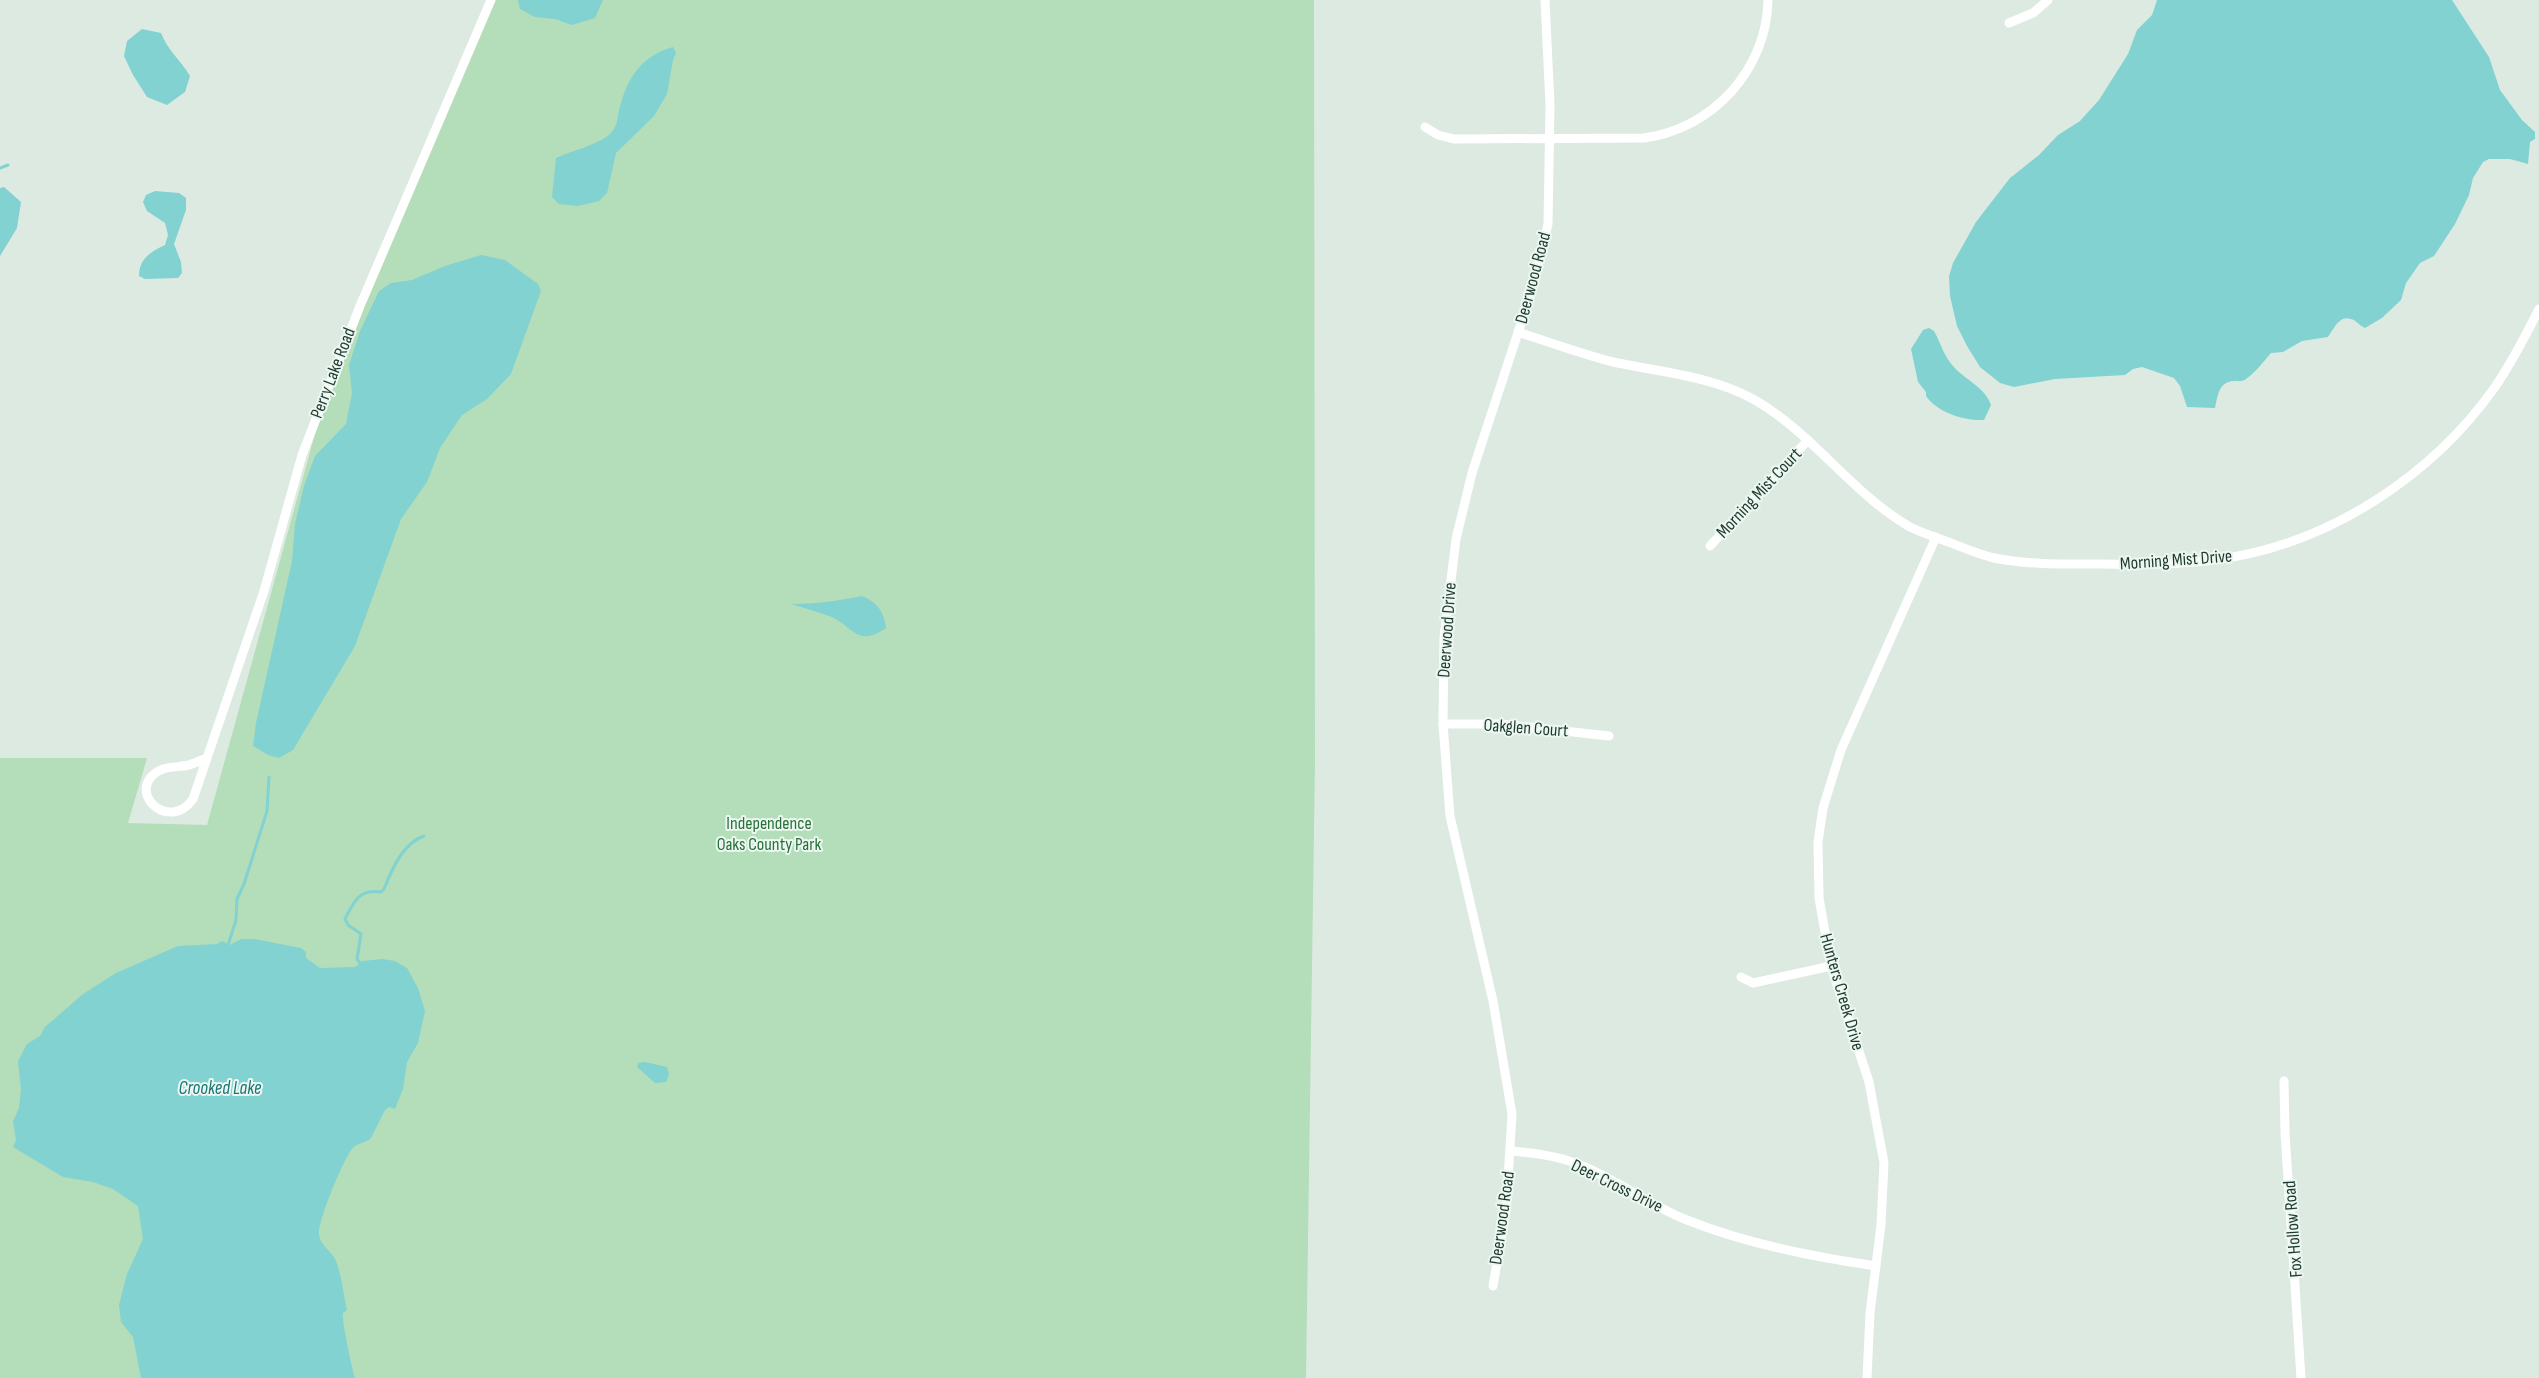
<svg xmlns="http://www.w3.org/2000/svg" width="2539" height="1378" viewBox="0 0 2539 1378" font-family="'Sofia Sans Condensed',sans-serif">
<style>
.green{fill:#b4ddb9}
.water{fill:#82d2d2}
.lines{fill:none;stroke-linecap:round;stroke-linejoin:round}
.stream{stroke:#82d2d2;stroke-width:3}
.minor{stroke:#fff;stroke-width:9}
.labels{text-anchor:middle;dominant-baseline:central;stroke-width:4;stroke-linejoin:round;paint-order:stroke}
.street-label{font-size:18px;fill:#1e3a2e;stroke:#edf7f1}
.park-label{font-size:18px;fill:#277239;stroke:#edf7f1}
.water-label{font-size:19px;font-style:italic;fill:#177677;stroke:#edf7f1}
</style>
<rect width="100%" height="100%" fill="#ddeae2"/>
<polygon class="green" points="487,0 1314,0 1315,761 1306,1378 0,1378 0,758 147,758 128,823 207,825 318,423"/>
<g class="water">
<polygon points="518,0 603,0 595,18 572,25 555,19 535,17 520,9"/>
<path d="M2157,0H2452L2489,57L2500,90L2522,120L2535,132V139L2530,142L2528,164L2510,159H2489L2483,162L2473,178L2469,195L2455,224L2434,256L2420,263L2406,283L2401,300L2382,318L2365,328C2360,326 2356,320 2351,319C2339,315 2334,329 2328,337L2302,341L2283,352L2271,353C2263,362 2256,372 2246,379C2242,382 2239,381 2234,381C2218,382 2218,396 2215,408L2187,407L2180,386L2174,378L2142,367L2133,369L2125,375L2055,379L2014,387L2000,383L1980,367L1967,346L1957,326L1950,296L1949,276L1953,263L1976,222L2010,178L2039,155L2058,135L2080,121L2099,100L2128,54L2137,30L2152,15Z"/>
<path d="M142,29L161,33C168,51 180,59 190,76L185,92L167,105L147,97L133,75L124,56L127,41Z"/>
<path d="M673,47L676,53L673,60L667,94L654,116L616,153L607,193L599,201L578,206L559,204L552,197L556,158C571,151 597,145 609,135C617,128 617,120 619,111C626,79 642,55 673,47Z"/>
<polygon points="4,187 21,202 17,228 0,256 0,188"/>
<path d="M155,191L179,193L186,198V210L174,244L181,262L182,273L178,278L145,279L139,276C139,259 150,252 165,245L168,235L165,223L147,211L143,202L146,195Z"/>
<polygon points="481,255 505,260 538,284 541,291 511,374 487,399 462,415 440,448 427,482 401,519 355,646 293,750 279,758 268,755 253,746 256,723 292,561 295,524 304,486 315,456 346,424 352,393 349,365 360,331 379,291 391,283 412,280 445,266"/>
<path d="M1929,328L1934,331C1941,343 1943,355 1953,366C1964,379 1986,388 1991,405L1984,420C1965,421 1938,413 1926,396V392L1918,382L1911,349L1923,330Z"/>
<path d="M862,596C877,602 884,611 886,628C858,647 855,629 832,617C819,612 804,608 791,604C816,604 837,601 862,596Z"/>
<path d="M241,939H254L301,948L306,952V958L320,968L355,967L363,961L382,959L395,961L407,968L418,988L425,1011L418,1043L407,1062L403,1089L395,1109L389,1107L385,1110L371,1138C365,1144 357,1142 352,1149C343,1160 317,1223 319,1235C321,1247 332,1251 336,1261C342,1276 343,1294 347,1310L343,1313C341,1318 352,1369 355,1378H141L133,1337L121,1322L119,1305L127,1274L143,1239L138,1206L113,1189L93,1182L63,1177L13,1147L16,1140L13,1121L19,1108L21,1090L18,1061L27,1044L40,1036L45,1027L83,994L116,973L178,946L217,944L222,941L230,945Z"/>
<polygon points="645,1062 667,1067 669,1074 666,1082 655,1083 637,1067 638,1063"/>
</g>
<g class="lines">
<g class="stream">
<polyline points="0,168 8,165"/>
<polyline points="228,945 236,920 237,899 244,884 267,811 269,777"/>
<path d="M360,963L357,959L361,934L348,925L345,919C354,901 359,889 381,892L384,889C392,869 403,843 424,836"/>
</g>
<g class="minor">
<polyline points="2009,23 2033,13 2048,0"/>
<path d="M1425,127L1438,135L1454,139L1644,138C1712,129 1767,70 1768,0"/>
<path d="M1518,332C1548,342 1579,353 1609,361C1657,372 1709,375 1753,399C1812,432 1851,493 1910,527C1920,532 1932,536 1943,540C1960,546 1976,554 1994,558C2029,565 2065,564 2101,564C2141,565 2180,565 2220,559C2329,544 2432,476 2495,387C2512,362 2526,335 2539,309"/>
<polyline points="1710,546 1808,440"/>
<polyline points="1443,724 1501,724 1609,736"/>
<path d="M207,758C201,760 195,763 189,765C176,768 164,765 153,775C130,797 171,831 193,799L264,591L302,455L360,306L491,0"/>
<polyline points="1741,977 1753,983 1831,966"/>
<polyline points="2284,1081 2285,1133 2301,1378"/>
<path d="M1511,1151C1532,1153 1554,1155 1575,1163C1614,1177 1648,1205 1687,1220C1747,1244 1812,1257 1876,1266"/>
<polyline points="1493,1286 1506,1211 1512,1114 1493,1001 1450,816 1443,724 1444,638 1456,539 1472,473 1531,293 1548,224 1550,105 1545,0"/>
<polyline points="1867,1378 1870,1313 1881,1225 1884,1163 1869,1082 1831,966 1819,898 1818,842 1823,808 1841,750 1936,537"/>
</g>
</g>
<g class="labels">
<g class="street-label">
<text transform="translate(1533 278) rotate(-75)">Deerwood Road</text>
<text transform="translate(333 373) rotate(-69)">Perry Lake Road</text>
<text transform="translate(1759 493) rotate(-47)">Morning Mist Court</text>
<text transform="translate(2176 560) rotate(-4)">Morning Mist Drive</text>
<text transform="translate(1447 630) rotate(-86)">Deerwood Drive</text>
<text transform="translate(1526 728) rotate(4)">Oakglen Court</text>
<text transform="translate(1842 992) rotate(74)">Hunters Creek Drive</text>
<text transform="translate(1617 1186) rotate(26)">Deer Cross Drive</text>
<text transform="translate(1502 1218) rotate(-82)">Deerwood Road</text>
<text transform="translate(2293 1229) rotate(-94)">Fox Hollow Road</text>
</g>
<g class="park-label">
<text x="769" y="823">Independence<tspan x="769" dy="21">Oaks County Park</tspan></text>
</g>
<g class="water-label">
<text x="220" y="1088">Crooked Lake</text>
</g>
</g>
</svg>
